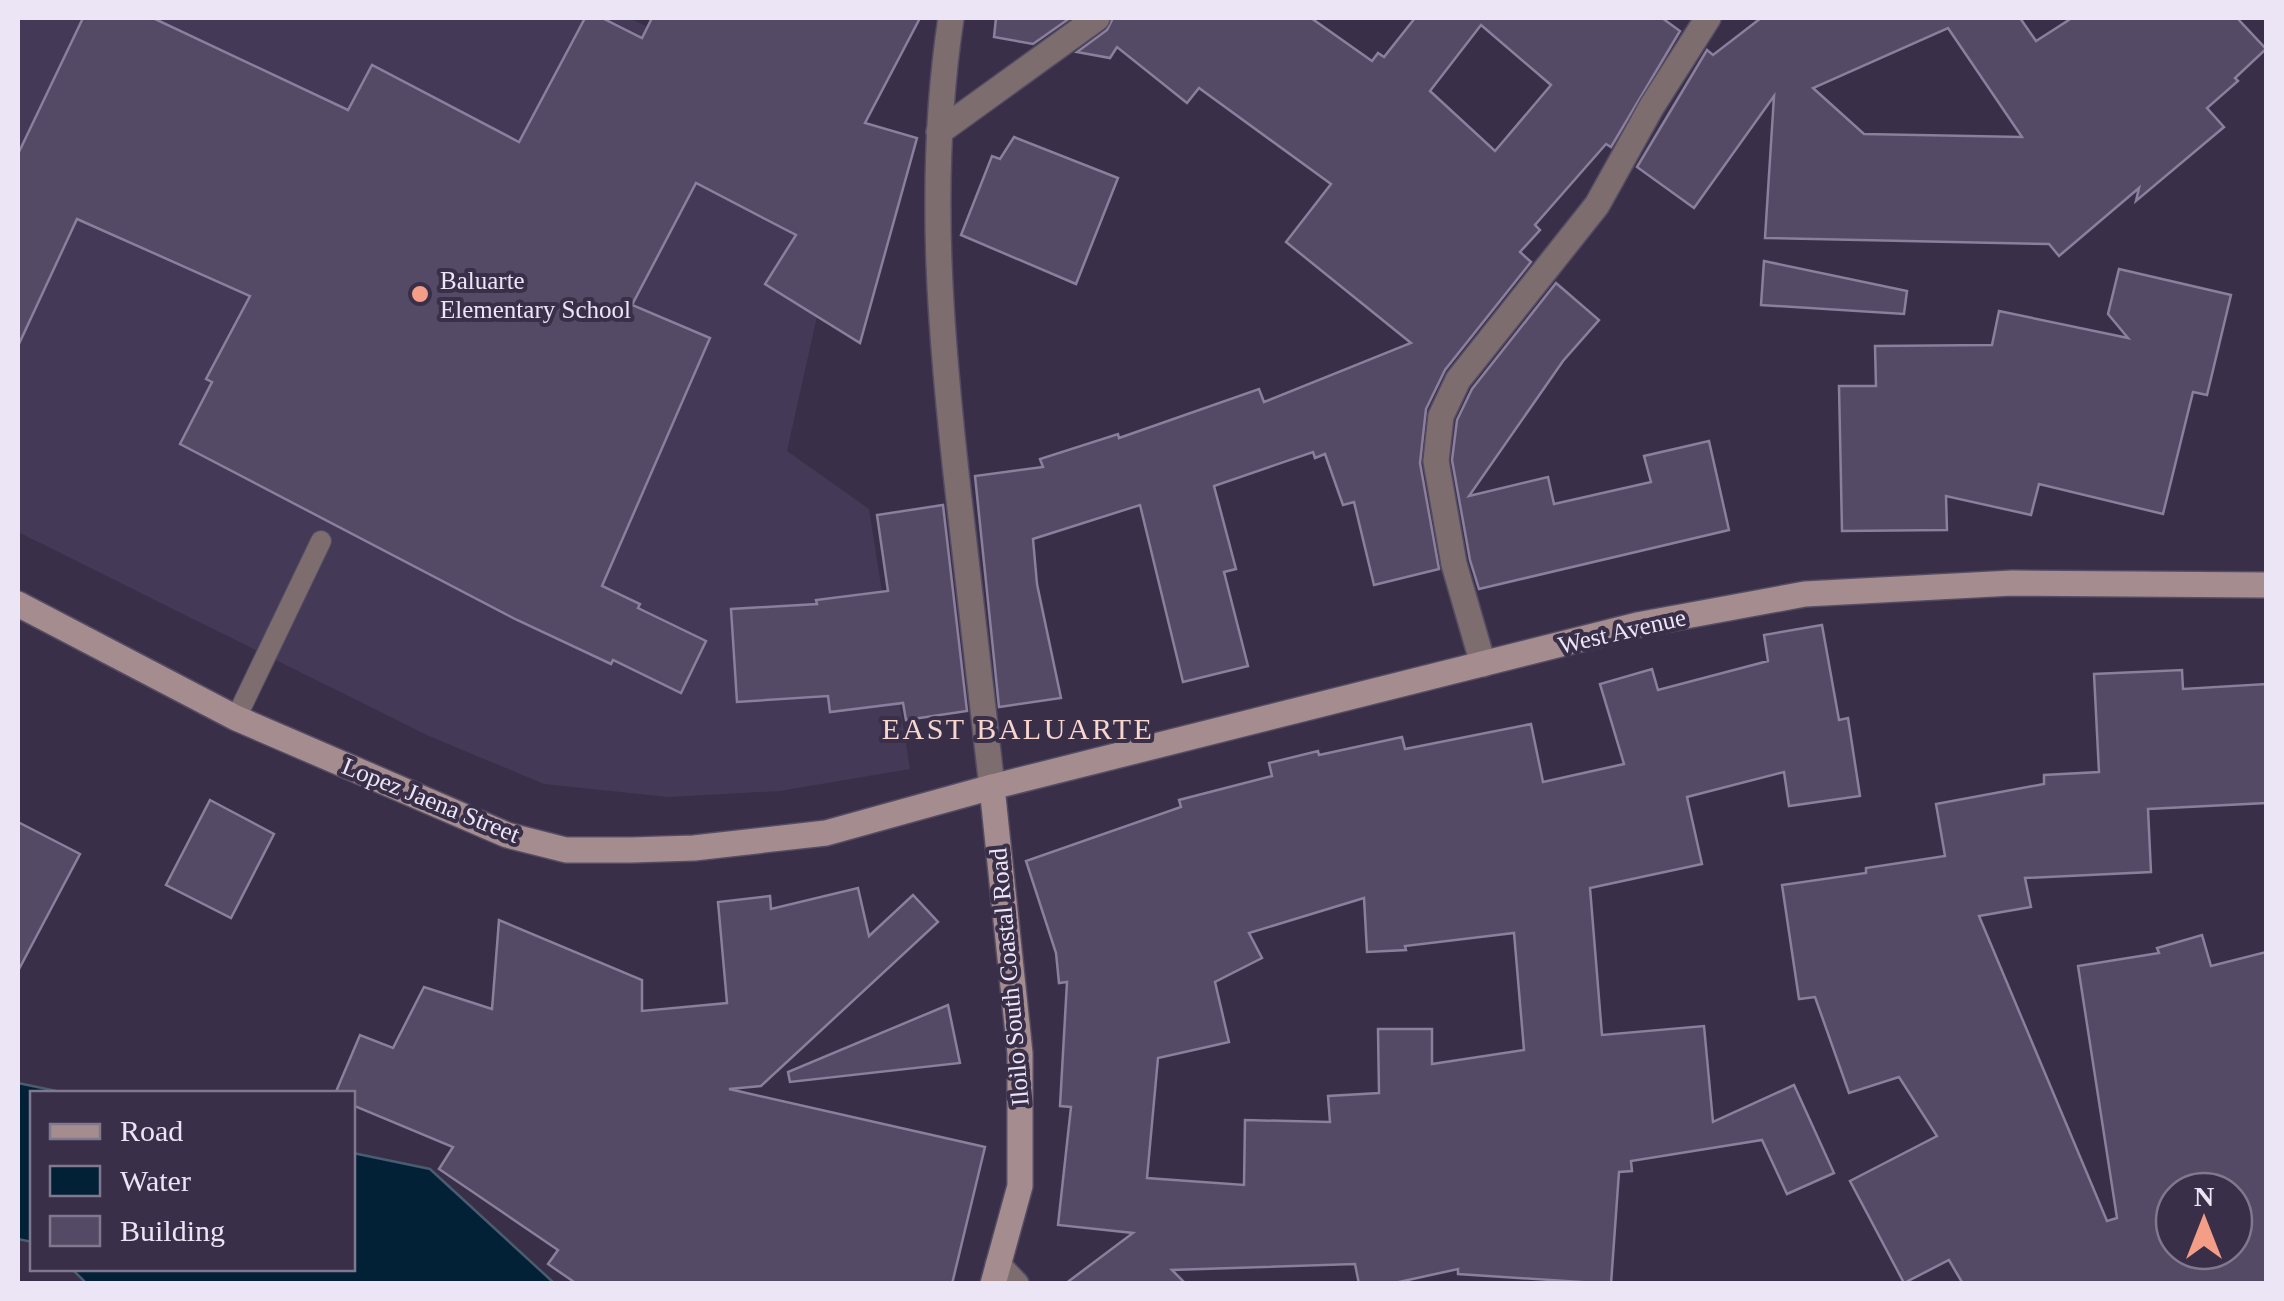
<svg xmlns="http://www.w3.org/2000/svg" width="2284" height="1301" viewBox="0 0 2284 1301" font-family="Georgia,serif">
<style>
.built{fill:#443957}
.water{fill:#032136;stroke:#495c70;stroke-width:2.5}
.building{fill:#554a65;stroke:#8a7f9c;stroke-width:2.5;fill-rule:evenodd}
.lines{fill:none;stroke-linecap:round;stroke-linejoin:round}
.lane-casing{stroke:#554c64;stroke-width:22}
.street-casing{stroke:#554c64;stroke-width:28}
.secondary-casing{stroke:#554c64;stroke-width:28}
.lane{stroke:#7d6d6f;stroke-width:20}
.street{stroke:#7d6d6f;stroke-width:25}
.secondary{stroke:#a58c8f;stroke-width:25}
.poi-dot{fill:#f49e88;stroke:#392f48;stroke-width:4}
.labels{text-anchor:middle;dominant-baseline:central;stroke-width:8;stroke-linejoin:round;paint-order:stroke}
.poi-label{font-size:25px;fill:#ebe5f6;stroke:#392f48;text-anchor:start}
.street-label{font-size:25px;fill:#ebe5f6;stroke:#392f48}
.quarter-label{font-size:30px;letter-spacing:2.5px;fill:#f8d6ce;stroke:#392f48}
</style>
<rect width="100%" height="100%" fill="#392f48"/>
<polygon class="built" points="18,18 630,18 857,137 787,451 869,509 910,769 780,791 668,797 544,784 429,736 18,532"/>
<g class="water">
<polygon points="18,1083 66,1093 32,1094 32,1242 18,1239"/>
<polygon points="353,1153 430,1169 554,1283 87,1284 72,1269 352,1268"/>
</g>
<g class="building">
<polygon points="83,18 153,18 348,110 372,65 519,142 585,18 602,18 642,38 652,18 920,18 865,123 917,138 860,343 765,284 796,235 696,183 632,305 710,338 602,586 640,604 638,608 706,641 681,693 613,660 611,664 517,620 180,444 212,382 206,379 250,296 77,219 18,346 18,154"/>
<polygon points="996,18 1070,18 1033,44 994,37"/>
<path d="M1113,18H1311L1372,61L1378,53L1384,57L1415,18H1662L1680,31L1611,147L1606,144L1535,225L1540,230L1520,252L1531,262L1445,370L1426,409L1420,463L1439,569L1374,585L1354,502L1343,505L1325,454L1315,458L1313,452L1214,486L1236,569L1224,572L1248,666L1183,682L1140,505L1033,539L1037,584L1061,698L999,707L975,476L1043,467L1040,459L1118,434L1119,438L1259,389L1264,402L1411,343L1286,242L1331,184L1199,88L1187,103L1117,47L1110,58L1077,52L1107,30ZM1481,25L1551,85L1495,151L1430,91Z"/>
<path d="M1761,18H2020L2036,41L2072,18H2237L2266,49L2235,78L2238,81L2207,108L2224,127L2136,201L2139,188L2059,256L2049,244L1765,238L1774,96L1694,208L1637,167L1707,50L1713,55ZM1948,28L2022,137L1864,134L1813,88Z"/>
<polygon points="1014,137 1118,178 1076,284 961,235 992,156 1000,159"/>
<polygon points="1764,261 1907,291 1904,314 1761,305"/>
<polygon points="2119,269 2231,295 2207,395 2193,392 2163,514 2039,484 2031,515 1946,496 1947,530 1842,531 1839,386 1876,386 1875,346 1992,345 1999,311 2128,338 2108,314"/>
<polygon points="1556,283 1599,320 1563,361 1469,496 1548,477 1554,504 1651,482 1644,456 1709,441 1729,530 1479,589 1470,560 1452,460 1457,420 1472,389"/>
<polygon points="943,505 967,711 906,720 903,703 830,712 828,696 737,702 731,609 817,604 816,600 888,591 877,515"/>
<path d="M1822,625L1839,720L1848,718L1860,796L1789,806L1784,772L1687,797L1702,864L1590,888L1602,1035L1704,1026L1713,1122L1794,1085L1834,1173L1787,1194L1762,1140L1631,1161L1632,1171L1619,1172L1611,1284L1458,1274V1269L1390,1284H1359L1355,1264L1172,1270L1186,1284H1065L1133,1233L1058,1225L1071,1107L1060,1106L1067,982L1059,983L1056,953L1026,861L1181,807L1179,800L1272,776L1269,763L1318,751L1319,755L1402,737L1405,749L1531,724L1543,782L1624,764L1600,684L1652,669L1658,690L1768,661L1764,635ZM1364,898L1367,952L1406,950L1405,946L1514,933L1524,1050L1432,1064V1029H1378L1379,1093L1328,1096L1330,1122L1245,1120L1244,1185L1147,1178L1158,1058L1229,1042L1215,982L1262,958L1249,933Z"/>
<path d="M2182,670L2183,689L2266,684V803L2148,809L2151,872L2025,878L2031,907L1979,916L2107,1221L2117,1218L2078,966L2159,953L2157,948L2202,935L2211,966L2266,952V1284H1963L1949,1260L1904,1283L1850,1181L1937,1136L1899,1077L1849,1093L1815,997L1799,999L1782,885L1866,873V868L1945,856L1936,804L2044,784V775L2099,772L2094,674ZM2174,1191H2234V1251H2174Z"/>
<polygon points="210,800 274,834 231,918 166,885"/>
<polygon points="18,822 80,854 18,971"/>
<polygon points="858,888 869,936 913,895 938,922 761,1086 729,1089 985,1147 952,1284 577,1284 548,1264 558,1250 439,1169 453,1147 352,1105 352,1094 335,1094 360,1035 393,1048 424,987 492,1009 499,920 642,980 642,1011 727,1003 718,902 770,896 771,909"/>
<polygon points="948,1005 960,1063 790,1082 788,1072"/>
</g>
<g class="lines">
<defs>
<polyline id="lane" points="236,718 321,541"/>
<g id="street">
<path d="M951,18C926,181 941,345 960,508C971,601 981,694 992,787"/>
<polyline points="939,132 1097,18"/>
<polyline points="1483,664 1454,564 1436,461 1441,416 1458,380 1597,205 1652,106 1708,18"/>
<polyline points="998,1265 1016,1284"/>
</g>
<g id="secondary">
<polyline points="18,604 236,718 507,835 566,850 631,850 694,848 826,833 992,787 1637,625 1805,594 2012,583 2266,585"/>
<polyline points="992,787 1020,1053 1020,1186 993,1284"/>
</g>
</defs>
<use href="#lane" class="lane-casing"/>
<use href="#street" class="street-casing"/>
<use href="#secondary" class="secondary-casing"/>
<use href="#lane" class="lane"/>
<use href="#street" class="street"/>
<use href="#secondary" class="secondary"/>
</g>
<circle class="poi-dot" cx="420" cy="294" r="10"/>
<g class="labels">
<g class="poi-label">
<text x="440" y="280">Baluarte<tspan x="440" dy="29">Elementary School</tspan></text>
</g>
<g class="street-label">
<text transform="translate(1622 631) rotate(-13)">West Avenue</text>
<text transform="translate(431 800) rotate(22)">Lopez Jaena Street</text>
<text transform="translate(1009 977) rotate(-95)">Iloilo South Coastal Road</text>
</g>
<g class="quarter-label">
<text x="1018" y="728">EAST BALUARTE</text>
</g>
</g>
<rect width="2284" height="1301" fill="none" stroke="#ebe5f6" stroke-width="40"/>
<rect x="30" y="1091" width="325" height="180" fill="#392f48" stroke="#80788e" stroke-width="2.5"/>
<rect x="50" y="1124" width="50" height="15" fill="#a58c8f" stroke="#80788e" stroke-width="2.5"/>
<text x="120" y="1141" font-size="30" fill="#ebe5f6">Road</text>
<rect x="50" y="1166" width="50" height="30" fill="#032136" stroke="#80788e" stroke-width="2.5"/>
<text x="120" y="1191" font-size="30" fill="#ebe5f6">Water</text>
<rect x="50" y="1216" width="50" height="30" fill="#554a65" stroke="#80788e" stroke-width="2.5"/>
<text x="120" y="1241" font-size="30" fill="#ebe5f6">Building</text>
<g transform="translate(2204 1221)"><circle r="48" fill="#392f48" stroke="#80788e" stroke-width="2.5"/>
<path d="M0-8L18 38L0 25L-18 38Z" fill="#f49e88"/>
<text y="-15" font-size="28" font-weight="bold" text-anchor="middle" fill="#ebe5f6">N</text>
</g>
</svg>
